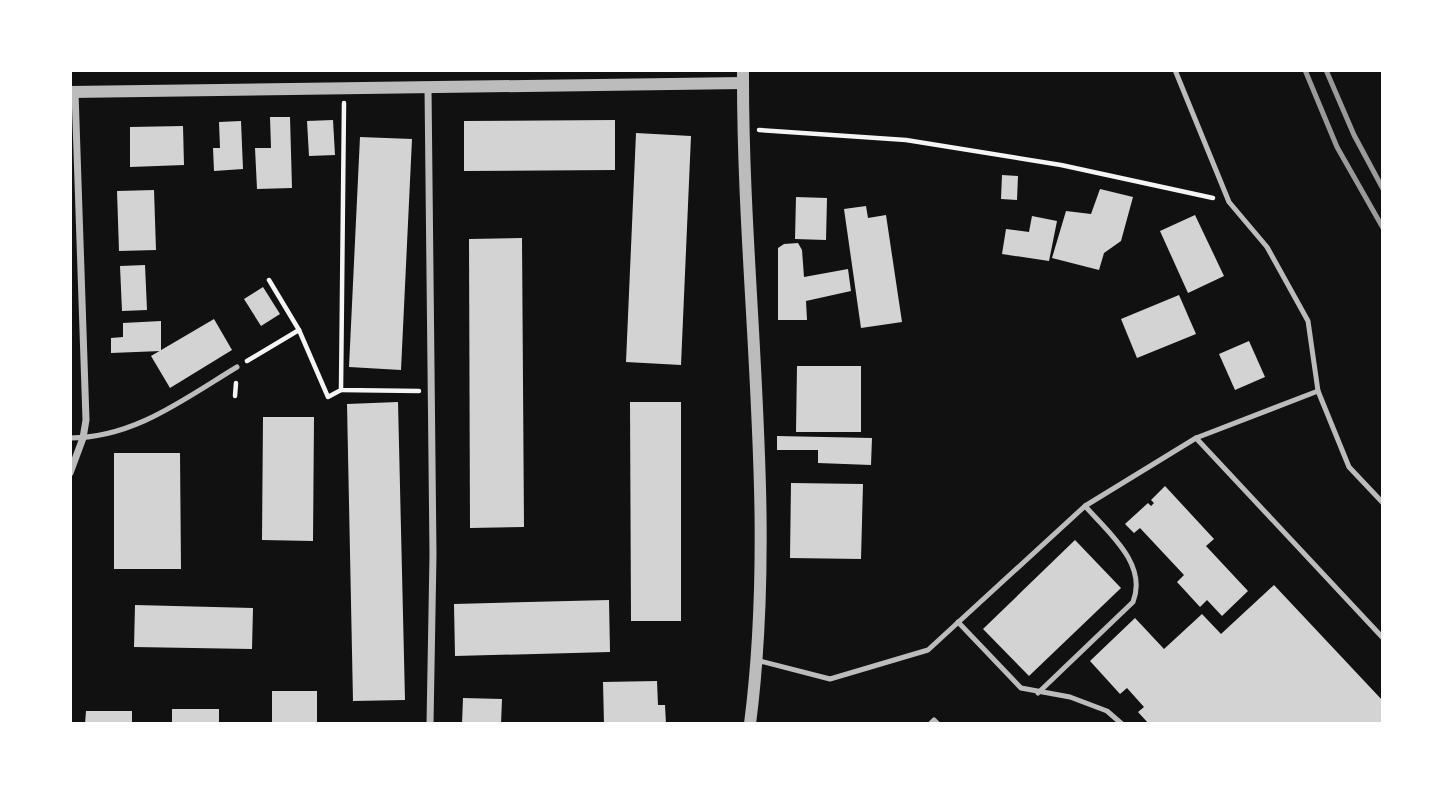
<svg xmlns="http://www.w3.org/2000/svg" width="1453" height="794" viewBox="0 0 1453 794" font-family="'Fira Sans Condensed',sans-serif">
<style>
.building{fill:#d3d3d3}
.lines{fill:none;stroke-linecap:round;stroke-linejoin:round}
.path{stroke:#f5f5f5;stroke-width:4.5}
.service{stroke:#bcbcbc;stroke-width:5}
.minor{stroke:#bcbcbc;stroke-width:7}
.tertiary{stroke:#bcbcbc;stroke-width:12}
.rail{stroke:#9a9a9a;stroke-width:5}
</style>
<rect width="100%" height="100%" fill="#111"/>
<g class="building">
<polygon points="270,117 290,117 292,188 257,189 255,148 271,148"/>
<polygon points="333,120 335,155 309,156 307,121"/>
<polygon points="615,120 615,170 464,171 464,121"/>
<polygon points="241,121 243,169 214,171 213,148 220,148 219,122"/>
<polygon points="183,126 184,165 130,167 130,127"/>
<polygon points="636,133 691,136 681,365 626,362"/>
<polygon points="360,137 412,139 401,370 349,367"/>
<polygon points="1002,175 1018,176 1017,200 1001,199"/>
<polygon points="1100,189 1133,197 1121,241 1104,253 1099,270 1052,258 1066,211 1091,214"/>
<polygon points="154,190 156,250 119,251 117,191"/>
<polygon points="796,197 827,198 826,240 795,239"/>
<polygon points="866,206 868,218 886,215 902,322 861,328 844,209"/>
<polygon points="1195,215 1224,276 1188,293 1160,231"/>
<polygon points="1032,216 1057,221 1049,261 1002,254 1006,229 1029,232"/>
<polygon points="522,238 524,527 470,528 469,239"/>
<polygon points="798,243 802,250 804,277 848,269 851,291 806,301 807,320 778,320 778,248 784,244"/>
<polygon points="145,265 147,310 122,311 120,266"/>
<polygon points="263,287 280,314 261,326 244,299"/>
<polygon points="1179,295 1196,334 1137,358 1121,319"/>
<polygon points="214,319 232,350 170,388 151,356"/>
<polygon points="161,321 161,351 111,353 111,338 123,337 123,323"/>
<polygon points="1249,341 1265,377 1235,390 1219,354"/>
<polygon points="797,366 861,366 861,432 796,432"/>
<polygon points="398,402 405,700 353,701 347,404"/>
<polygon points="630,402 681,402 681,621 631,621"/>
<polygon points="263,417 314,417 313,541 262,540"/>
<polygon points="777,436 872,438 871,465 818,463 818,450 777,450"/>
<polygon points="114,453 180,453 181,569 114,569"/>
<polygon points="791,483 863,484 861,559 790,558"/>
<polygon points="1165,486 1214,539 1206,546 1248,591 1222,616 1207,600 1200,607 1177,582 1184,575 1140,528 1134,533 1125,524 1148,503 1151,506 1154,503 1151,500"/>
<polygon points="1075,540 1121,588 1029,676 983,629"/>
<polygon points="1274,585 1383,701 1383,724 1149,724 1138,712 1144,707 1127,688 1120,694 1090,661 1135,618 1164,649 1202,614 1221,634"/>
<polygon points="609,600 610,652 455,656 454,604"/>
<polygon points="135,605 253,608 252,649 134,647"/>
<polygon points="657,681 658,705 665,705 666,724 604,724 603,682"/>
<rect x="272" y="691" width="45" height="33"/>
<polygon points="463,698 502,699 501,724 462,724"/>
<rect x="172" y="709" width="47" height="15"/>
<polygon points="86,711 132,711 132,724 85,724"/>
</g>
<g class="lines">
<g class="path">
<polyline points="344,103 341,390 419,391"/>
<polyline points="759,130 906,140 1061,165 1213,198"/>
<polyline points="299,330 328,397 341,390"/>
<polyline points="247,361 299,330 269,280"/>
<polyline points="235,396 236,383"/>
</g>
<g class="service">
<polyline points="1175,70 1229,202 1267,247 1308,321 1318,391"/>
<path d="M70,438C134,438 184,399 237,367"/>
<polyline points="1196,438 1383,638"/>
<polyline points="958,622 1021,688 1070,697 1107,711 1122,724"/>
<polyline points="756,660 830,679 928,650 1085,506"/>
<path d="M1038,693L1133,602C1148,564 1108,532 1085,506L1196,438L1318,391L1349,467L1383,503"/>
<polyline points="930,724 934,720 938,724"/>
</g>
<g class="minor">
<polyline points="428,87 433,555 430,724"/>
<polyline points="70,473 83,438 86,420 75,92"/>
</g>
<g class="tertiary">
<path d="M743,70C742,288 778,506 750,724"/>
<polyline points="70,92 743,83"/>
</g>
<g class="rail">
<polyline points="1305,70 1337,147 1383,228"/>
<polyline points="1326,70 1354,135 1383,189"/>
</g>
</g>
<rect width="1453" height="794" fill="none" stroke="#ffffff" stroke-width="144"/>
</svg>
